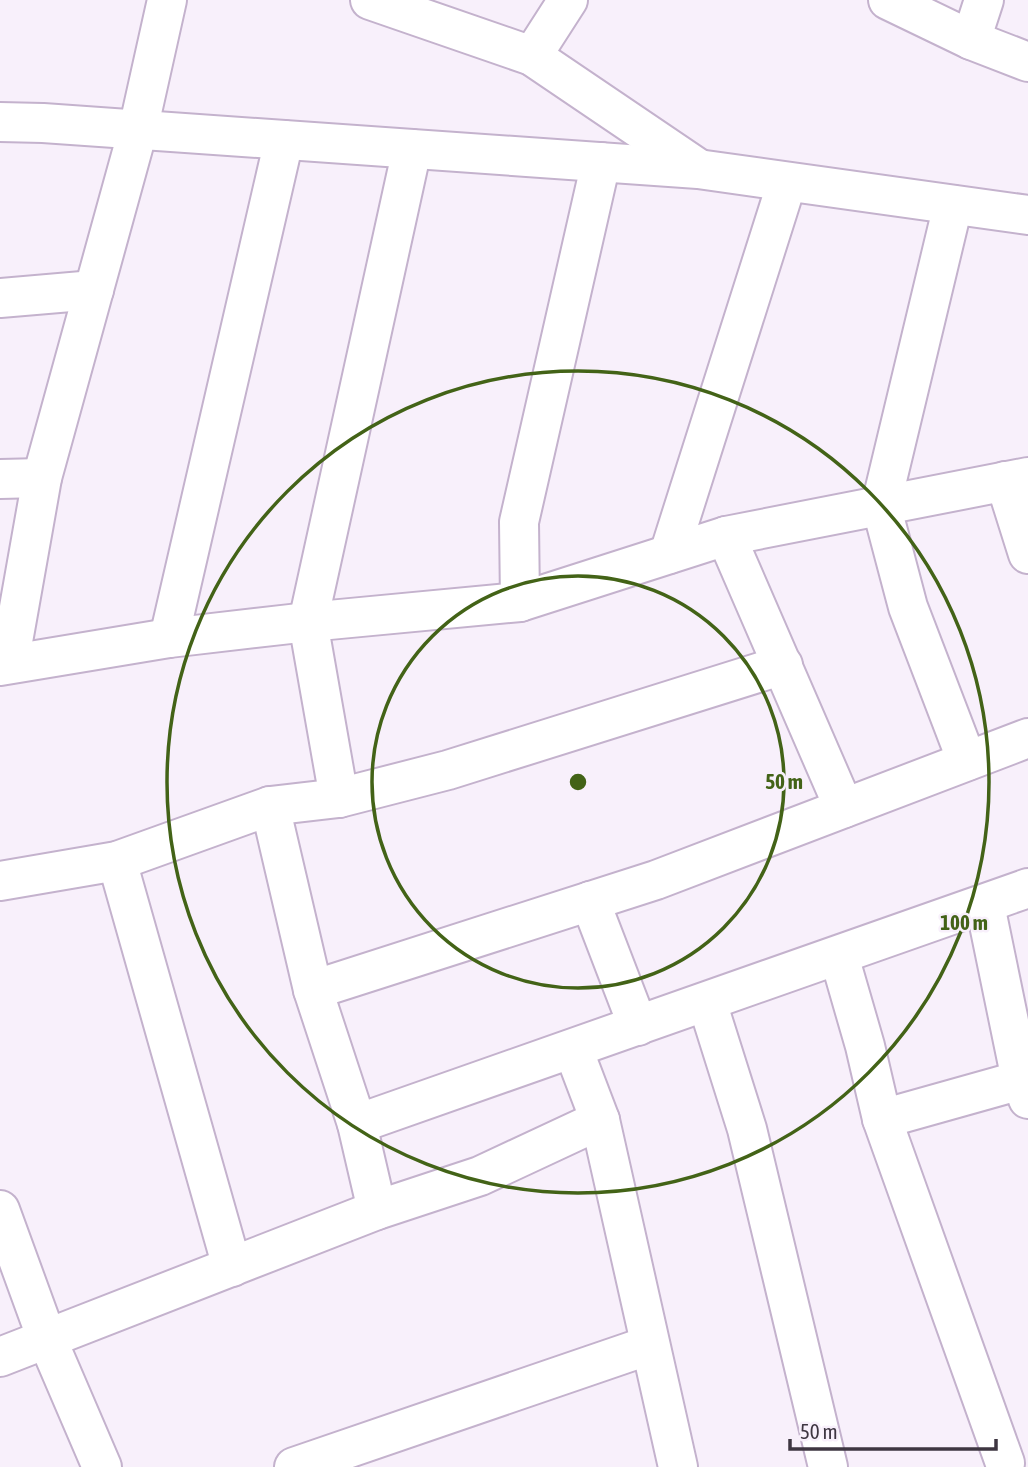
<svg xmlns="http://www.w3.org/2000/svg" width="1028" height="1467" viewBox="0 0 1028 1467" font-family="'Asap Condensed',sans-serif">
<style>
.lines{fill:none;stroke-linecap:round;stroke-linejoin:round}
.minor-casing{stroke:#c4b2cd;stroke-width:42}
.major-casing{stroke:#c4b2cd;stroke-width:42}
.minor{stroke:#fff;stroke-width:38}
.major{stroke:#fff;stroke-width:38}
.ring{fill:none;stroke:#436317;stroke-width:3.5}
.centre{fill:#436317;stroke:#f8f0fb;stroke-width:3.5}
.ring-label{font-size:21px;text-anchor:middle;font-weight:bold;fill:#436317;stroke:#f8f0fb;stroke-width:5;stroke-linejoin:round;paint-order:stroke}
</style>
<rect width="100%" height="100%" fill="#f8f0fb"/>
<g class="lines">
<defs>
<g id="minor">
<polyline points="370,0 532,56 696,167"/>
<polyline points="971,40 984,0"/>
<polyline points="532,56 568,0"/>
<polyline points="0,122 43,123 698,169 1028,215"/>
<polyline points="953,205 881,505 908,607 967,761"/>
<polyline points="0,298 94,290"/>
<polyline points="0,479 42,478"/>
<polyline points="1005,481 1028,554"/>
<polyline points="726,536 844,808"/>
<polyline points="669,554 787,182"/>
<polyline points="520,602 519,522 601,162"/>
<polyline points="169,638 284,140"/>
<polyline points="9,664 42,478 138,130 167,0"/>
<polyline points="0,666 169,638 308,622 520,602 726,536 1028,477"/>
<polyline points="339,798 308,622 412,149"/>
<polyline points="270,806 313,990 357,1124 377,1210"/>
<polyline points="117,861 232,1267"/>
<polyline points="0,881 117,861 270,806 339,798 448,770 783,665"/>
<polyline points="590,901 638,1026"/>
<polyline points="985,905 1021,1080 1028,1099"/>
<polyline points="839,956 865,1046 882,1119 1005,1463"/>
<polyline points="313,990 656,880 1028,738"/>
<polyline points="707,1002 747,1129 828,1467"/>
<polyline points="573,1049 600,1120 678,1467"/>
<polyline points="882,1119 1021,1080"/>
<polyline points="357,1124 1028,888"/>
<polyline points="0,1210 47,1339 102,1467"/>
<polyline points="0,1357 377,1210 480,1176 600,1120"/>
<polyline points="294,1467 650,1345"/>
</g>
<polyline id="major" points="888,0 971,40 1028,62"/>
</defs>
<use href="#minor" class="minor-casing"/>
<use href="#major" class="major-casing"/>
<use href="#minor" class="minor"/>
<use href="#major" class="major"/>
</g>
<g class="ring">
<circle cx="578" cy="782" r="206"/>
<circle cx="578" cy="782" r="411"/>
</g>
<circle cx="578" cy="782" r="10" class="centre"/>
<g class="ring-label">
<text x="784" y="789">50 m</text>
<text x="964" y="930">100 m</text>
</g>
<path d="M790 1439v10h206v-10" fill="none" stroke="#3e3641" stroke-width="3.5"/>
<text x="800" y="1439" font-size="21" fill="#3e3641" stroke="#f8f0fb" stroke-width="5" paint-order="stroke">50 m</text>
</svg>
